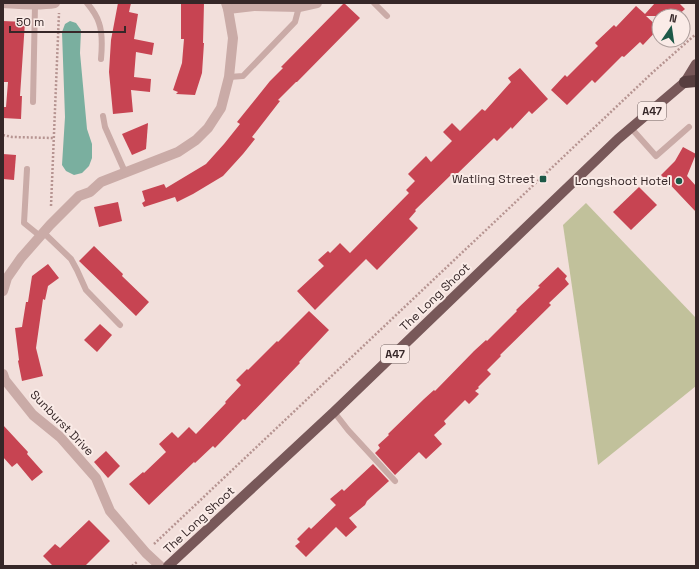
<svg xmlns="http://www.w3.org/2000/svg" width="699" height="569" viewBox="0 0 699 569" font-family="'Space Grotesk',sans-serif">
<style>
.green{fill:#c1c19b}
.water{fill:#7aaf9f}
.building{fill:#c74452}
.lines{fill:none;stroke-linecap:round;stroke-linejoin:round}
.path{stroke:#b69491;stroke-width:2.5;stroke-dasharray:2 2;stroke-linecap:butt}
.lane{stroke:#caaba7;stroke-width:6}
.street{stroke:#caaba7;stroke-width:10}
.primary{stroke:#785859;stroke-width:10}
.highway{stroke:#573e3f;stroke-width:12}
.poi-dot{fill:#1d5847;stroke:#faebe7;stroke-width:1.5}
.labels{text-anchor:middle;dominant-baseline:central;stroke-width:4;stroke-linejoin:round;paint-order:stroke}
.shield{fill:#faebe7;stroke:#716261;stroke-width:1}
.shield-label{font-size:11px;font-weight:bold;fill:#362728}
.poi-label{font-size:12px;fill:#362728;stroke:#faebe7;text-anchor:end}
.street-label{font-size:12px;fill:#362728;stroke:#faebe7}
</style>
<rect width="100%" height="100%" fill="#f2dfdb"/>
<polygon class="green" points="586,203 696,318 696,386 598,465 563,225"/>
<polygon class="water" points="70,21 76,23 81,30 80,53 87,129 92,144 92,158 89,166 82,173 74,175 66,171 62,165 65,117 62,32 65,24"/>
<g class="building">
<polygon points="118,3 131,3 129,12 138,14 134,39 154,43 152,55 136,52 134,77 151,79 150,92 131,90 133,112 113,114 109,72 111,40"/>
<polygon points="181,3 204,3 203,43 204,43 202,73 195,95 176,94 178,92 173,90 182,63 184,39 181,39"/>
<polygon points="344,3 360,18 297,82 296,82 278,100 280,101 252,137 255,139 243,154 223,176 193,194 177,202 175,197 144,207 142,203 145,201 142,191 164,184 166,188 206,164 224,144 240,124 237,122 270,81 283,68 281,67"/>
<polygon points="655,3 679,3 685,9 677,16 646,16 659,28 643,45 640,42 624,57 622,56 595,83 592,80 567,105 551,90 565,75 567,77 598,46 595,43 614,25 616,27 636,6 645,14"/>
<polygon points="3,21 25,22 20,96 22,96 21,119 3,118 3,107 6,107 8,82 3,82"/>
<polygon points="520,68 548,99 532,114 529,111 512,129 511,127 497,141 494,138 455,176 453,173 415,210 416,211 409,219 418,228 377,270 366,259 315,310 297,291 324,266 318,260 328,251 330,253 340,243 350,253 409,193 406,190 415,181 408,174 426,156 431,162 452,141 443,132 452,123 460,131 482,109 485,111 511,82 508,78"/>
<polygon points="148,123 146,149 132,155 122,134"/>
<polygon points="683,147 696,154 687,176 696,186 696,212 661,175 675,161"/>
<polygon points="3,154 16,155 14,180 3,179"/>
<polygon points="639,187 657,205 631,230 613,212"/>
<polygon points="118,202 122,221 99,227 94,207"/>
<polygon points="94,246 123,274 122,276 149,302 136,316 79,261"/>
<polygon points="48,264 59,278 48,286 45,300 43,299 36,348 43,376 22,381 18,361 19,360 15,328 22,327 26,302 28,302 32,276"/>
<polygon points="558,267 567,276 565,279 569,284 549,303 551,305 500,355 501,356 487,370 491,374 478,387 479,388 475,391 479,394 469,404 465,400 444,421 446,424 434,435 442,444 426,459 419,452 395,475 375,453 380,448 378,445 389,435 388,434 424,399 434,390 435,391 474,351 486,340 487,341 517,311 516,310 540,287 538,286"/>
<polygon points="309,311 329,330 299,362 300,363 245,420 243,419 215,448 213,446 195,463 194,462 149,505 129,484 143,472 144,473 166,452 159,444 172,432 178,438 189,427 196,434 226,403 225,402 241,385 236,380 247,369 248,370 277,341 278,342"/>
<polygon points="100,324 112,335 97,352 84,340"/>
<polygon points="3,425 28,452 27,454 43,472 32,481 17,463 12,467 3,457"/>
<polygon points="106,451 120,466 108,478 94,462"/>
<polygon points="373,464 389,481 367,501 365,505 349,518 357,527 346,537 336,527 306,557 295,546 300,542 297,539 309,527 311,529 336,505 330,499 342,489 344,491"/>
<polygon points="89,520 110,541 85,566 53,566 43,556 55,544 60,548"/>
</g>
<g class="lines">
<g class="path">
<polyline points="3,135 12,137 54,138"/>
<polyline points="51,206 59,13"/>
<polyline points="154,544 652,73 696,34"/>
<polyline points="132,566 137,562"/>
</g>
<g class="lane">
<path d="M87,3C92,9 97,16 99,23C103,34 102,48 101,59"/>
<polyline points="374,3 387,16"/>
<polyline points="229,77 243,76 295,22 299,7"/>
<polyline points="33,102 35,5"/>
<polyline points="103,116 105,127 125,172"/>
<polyline points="631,128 656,156 689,127"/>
<polyline points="27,169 24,223 40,236"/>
<polyline points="44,233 71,259 77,270 86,290 120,325"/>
<polyline points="334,412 348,430 395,481"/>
</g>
<g class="street">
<path d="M3,3C20,4 38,6 55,3"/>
<polyline points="228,9 254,6 299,7 317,3"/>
<polyline points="3,291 7,278 21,258 50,225 79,196 90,192 101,182 178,152 196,140 208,128 221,108 229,77 233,38 228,9 226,3"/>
<polyline points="3,374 5,380 33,415 60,437 96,478 110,511 146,553 160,566"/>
</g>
<g class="primary">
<polyline points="685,82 696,64"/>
<polyline points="168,566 334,412 618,139 685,82 692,79"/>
</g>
<polyline class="highway" points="685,82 696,81"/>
</g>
<g class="poi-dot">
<rect x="539" y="175" width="8" height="8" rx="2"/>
<circle cx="679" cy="181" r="4"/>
</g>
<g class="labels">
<g class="shield">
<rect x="638" y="102" width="28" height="18" rx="3"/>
<rect x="381" y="345" width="28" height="18" rx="3"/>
</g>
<g class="shield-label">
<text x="652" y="111">A47</text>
<text x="395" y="354">A47</text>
</g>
<g class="poi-label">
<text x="535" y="179">Watling Street</text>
<text x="671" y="181">Longshoot Hotel</text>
</g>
<g class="street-label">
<text transform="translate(435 297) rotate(-44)">The Long Shoot</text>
<text transform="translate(62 423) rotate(46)">Sunburst Drive</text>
<text transform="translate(199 520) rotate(-43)">The Long Shoot</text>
</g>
</g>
<rect width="699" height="569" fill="none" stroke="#362728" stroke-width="8"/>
<g transform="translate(671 28) rotate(13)"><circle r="19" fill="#faebe7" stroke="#ac9d9b"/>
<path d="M0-3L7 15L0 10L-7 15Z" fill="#1d5847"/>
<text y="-6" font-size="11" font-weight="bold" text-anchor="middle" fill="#362728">N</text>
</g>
<path d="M10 26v6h115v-6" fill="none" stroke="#362728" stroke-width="2"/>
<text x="16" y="26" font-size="12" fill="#362728" stroke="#faebe7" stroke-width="3" paint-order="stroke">50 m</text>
</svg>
